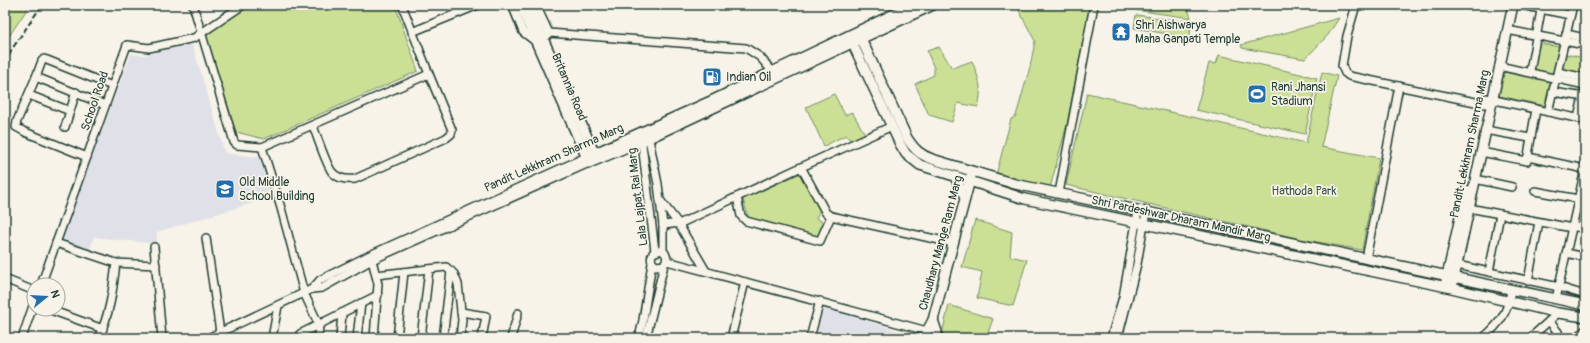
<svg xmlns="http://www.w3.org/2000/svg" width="1590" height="343" viewBox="0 0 1590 343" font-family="Pangolin,sans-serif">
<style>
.built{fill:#e0e1e8}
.green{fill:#cbe095;stroke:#758e64}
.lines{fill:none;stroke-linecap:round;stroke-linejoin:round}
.minor-casing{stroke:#1f3d34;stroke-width:10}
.major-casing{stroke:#1f3d34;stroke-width:12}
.minor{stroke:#f7f3e8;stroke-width:7}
.major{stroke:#f7f3e8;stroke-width:9}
.rail{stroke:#1f3d34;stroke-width:2;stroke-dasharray:6 3;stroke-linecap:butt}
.labels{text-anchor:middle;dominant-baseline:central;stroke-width:3.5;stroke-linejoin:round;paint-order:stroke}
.poi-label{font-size:12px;fill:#1f3d34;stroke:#f7f3e8;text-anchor:start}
.street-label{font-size:12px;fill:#1f3d34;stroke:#f7f3e8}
.park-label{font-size:12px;fill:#395543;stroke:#f7f3e8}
</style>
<rect width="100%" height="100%" fill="#f7f3e8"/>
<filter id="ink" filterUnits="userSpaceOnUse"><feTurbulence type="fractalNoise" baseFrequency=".025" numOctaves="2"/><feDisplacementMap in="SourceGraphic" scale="8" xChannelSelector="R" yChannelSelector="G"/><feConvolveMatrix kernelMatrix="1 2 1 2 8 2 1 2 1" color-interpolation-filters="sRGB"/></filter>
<g filter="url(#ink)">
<g class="built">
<polygon points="192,43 225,153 259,157 273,197 157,232 157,244 94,237 90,250 60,241 131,54 144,55"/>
<polygon points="824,307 918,337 918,338 816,338"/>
</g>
<g class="green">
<polygon points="5,5 30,5 5,42"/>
<polygon points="249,5 395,5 418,71 264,139 236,132 206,35"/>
<polygon points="1016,5 1090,5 1067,124 1050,188 996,175 1011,119 1016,116 1030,67 1035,41"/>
<polygon points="1152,5 1187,5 1191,18 1135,10"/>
<polygon points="1136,15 1191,22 1190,38 1134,28"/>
<polygon points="1339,18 1328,35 1305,59 1242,48 1241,45"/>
<polygon points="1540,43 1559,47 1546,106 1499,96 1504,72 1527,77"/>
<path d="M939,47L952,68L972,61C979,79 983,88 978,107L958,103L952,122L929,115L915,84L934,75V68L927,51Z"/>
<polygon points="1565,54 1585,58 1585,75 1561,70"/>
<polygon points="1219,55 1317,78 1305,134 1196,110 1209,63 1216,64"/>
<polygon points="1322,72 1337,76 1321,147 1379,158 1362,250 1301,239 1066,185 1087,93 1306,143"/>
<polygon points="834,94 845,115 852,112 865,134 851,141 846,135 824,146 806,107"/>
<polygon points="801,173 820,210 816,218 823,222 819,236 782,228 748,217 743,199"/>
<polygon points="975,220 1012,232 1010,256 1027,260 1013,306 977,298 982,272 962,267"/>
<polygon points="949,305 993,319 986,338 941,338"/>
</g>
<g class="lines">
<defs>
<g id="minor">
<polyline points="193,5 234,142 237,145 262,147 429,74"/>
<polyline points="512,5 523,32 536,42"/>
<polyline points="536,5 549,33 547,36"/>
<polyline points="1356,5 1347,36 1342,66 1345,73 1349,76 1485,104"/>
<polyline points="1521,5 1570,15"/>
<polyline points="1507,30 1585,45"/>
<polyline points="412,32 478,5"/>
<polyline points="549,33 746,48 760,57 772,71"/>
<polyline points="1566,34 1585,38"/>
<polyline points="1499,66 1585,85"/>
<polyline points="1530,71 1542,5"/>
<polyline points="1558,72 1585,78"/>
<polyline points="36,77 17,121 16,127 25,132 87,157"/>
<polyline points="1553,92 1585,97"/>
<polyline points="29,95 70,111"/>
<polyline points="1486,98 1585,120"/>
<polyline points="105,105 36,77 42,61 44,59 47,60 112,86"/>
<polyline points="1548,112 1573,5"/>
<polyline points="1578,118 1585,89"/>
<path d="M313,126C317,136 326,164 332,172C337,178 346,180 355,179L446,138L451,134L452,130L429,74L402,5"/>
<polyline points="65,127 76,92"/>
<polyline points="1485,130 1530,138"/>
<polyline points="648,134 658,184 663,225 663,251"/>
<polyline points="641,136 655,251"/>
<polyline points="262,147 281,208 304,293 319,325 318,338"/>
<polyline points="1481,152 1527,161 1536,109"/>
<polyline points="1528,157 1585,169"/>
<polyline points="801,167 826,213 831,216 953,243"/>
<polyline points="1475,179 1512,187"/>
<polyline points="1535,191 1578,199"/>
<polyline points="1059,193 1094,5"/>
<polyline points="737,197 741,216 746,221 820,241 831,216"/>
<polyline points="660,200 678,223 706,271"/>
<polyline points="1469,208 1572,228"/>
<polyline points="663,225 681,223 797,169 892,126"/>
<polyline points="1572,226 1585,229"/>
<polyline points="206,238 220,332"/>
<polyline points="56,243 116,263 156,265"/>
<polyline points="154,247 162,338"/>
<polyline points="1566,253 1585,257"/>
<polyline points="1366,259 1399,86"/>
<polyline points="372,260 378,284 374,338"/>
<polyline points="667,261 927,331"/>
<polyline points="1457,265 1559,287 1585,295"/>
<polyline points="1489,272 1500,214"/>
<polyline points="376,275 446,267 454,274 458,284 462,320 460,338"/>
<polyline points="5,279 34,291"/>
<polyline points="1528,281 1539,222"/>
<polyline points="41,285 127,45 149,48 194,38 243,5"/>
<polyline points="312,289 322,288 372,260 589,163"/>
<polyline points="1556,299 1585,169"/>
<polyline points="48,309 103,329"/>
<polyline points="461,312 486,316 482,338"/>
<polyline points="1549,321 1558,332 1552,338"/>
<polyline points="22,338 34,303"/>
<path d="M98,338C110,315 113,289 116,263"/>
<polyline points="208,338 312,289 320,280 370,255 586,157"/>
<polyline points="272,338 278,306"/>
<polyline points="297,338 300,334 378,295"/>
<polyline points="340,338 342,313"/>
<polyline points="357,338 361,303"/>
<polyline points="397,338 404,272"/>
<polyline points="421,338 429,269"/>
<polyline points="443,338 451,271"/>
<polyline points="511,338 518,313"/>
<polyline points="639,338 643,320 652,263"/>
<path d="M646,338L664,265L667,258L665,253L661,250L653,253C650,258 651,263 656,266L664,265"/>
<polyline points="731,338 745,282"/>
<polyline points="810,338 820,301"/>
<polyline points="1111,338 1123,297 1138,211"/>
<polyline points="1118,338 1137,264 1146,212"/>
<path d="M1483,338C1500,324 1508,312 1511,290"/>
<polyline points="1530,338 1558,313"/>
<polyline points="1577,338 1585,330"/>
</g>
<g id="major">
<polyline points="520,5 589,163 649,138 933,5"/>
<polyline points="528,5 597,159"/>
<path d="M858,32L907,138C914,149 920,155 932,159L1015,184L1585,305"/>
<polyline points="849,36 900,144 906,154 920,165 1025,199 1447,287 1558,313 1585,317"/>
<polyline points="586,157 713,100 913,5"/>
<polyline points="955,177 965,198"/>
<polyline points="1446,281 1466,190"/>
<polyline points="1453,283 1513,5"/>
<polyline points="933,320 937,332 936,338"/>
<polyline points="925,338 927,331 933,320 971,176"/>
</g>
</defs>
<use href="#minor" class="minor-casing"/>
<use href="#major" class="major-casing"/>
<use href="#minor" class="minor"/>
<use href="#major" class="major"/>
<polyline class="rail" points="5,63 14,46 42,5"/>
</g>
</g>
<defs>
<symbol id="temple-square" viewBox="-11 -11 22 22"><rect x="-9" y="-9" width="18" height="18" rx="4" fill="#1f6fb2" stroke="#f7f3e8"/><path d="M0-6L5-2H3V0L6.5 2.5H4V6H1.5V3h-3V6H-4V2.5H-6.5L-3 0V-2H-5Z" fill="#fff"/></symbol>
<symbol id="fuel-square" viewBox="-11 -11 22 22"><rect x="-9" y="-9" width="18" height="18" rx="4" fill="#1f6fb2" stroke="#f7f3e8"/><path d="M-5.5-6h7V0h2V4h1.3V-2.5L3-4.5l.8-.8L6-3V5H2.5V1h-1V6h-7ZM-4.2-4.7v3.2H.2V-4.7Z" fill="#fff"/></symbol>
<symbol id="stadium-square" viewBox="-11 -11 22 22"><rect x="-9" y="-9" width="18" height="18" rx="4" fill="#1f6fb2" stroke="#f7f3e8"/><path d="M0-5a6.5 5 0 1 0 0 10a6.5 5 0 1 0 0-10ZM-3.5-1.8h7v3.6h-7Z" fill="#fff"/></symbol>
<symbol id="school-square" viewBox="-11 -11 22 22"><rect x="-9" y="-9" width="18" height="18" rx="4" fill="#1f6fb2" stroke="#f7f3e8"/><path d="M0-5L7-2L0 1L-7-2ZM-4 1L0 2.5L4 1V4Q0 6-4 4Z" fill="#fff"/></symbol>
</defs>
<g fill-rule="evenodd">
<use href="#temple-square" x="1110" y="21" width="22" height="22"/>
<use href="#fuel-square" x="701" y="66" width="22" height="22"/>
<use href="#stadium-square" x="1246" y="83" width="22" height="22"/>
<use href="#school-square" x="214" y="178" width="22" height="22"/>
</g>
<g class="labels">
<g class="poi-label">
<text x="1135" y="25">Shri Aishwarya<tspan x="1135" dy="14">Maha Ganpati Temple</tspan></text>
<text x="726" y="77">Indian Oil</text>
<text x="1271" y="87">Rani Jhansi<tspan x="1271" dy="14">Stadium</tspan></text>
<text x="239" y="182">Old Middle<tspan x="239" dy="14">School Building</tspan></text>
</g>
<g class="street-label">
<text transform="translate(569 87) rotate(67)">Britannia Road</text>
<text transform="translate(95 101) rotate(-71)">School Road</text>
<text transform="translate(1470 144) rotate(-78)">Pandit Lekkhram Sharma Marg</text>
<text transform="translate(554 158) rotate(-24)">Pandit Lekkhram Sharma Marg</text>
<text transform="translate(638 197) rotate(-97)">Lala Lajpat Rai Marg</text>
<text transform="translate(1181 219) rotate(12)">Shri Pardeshwar Dharam Mandir Marg</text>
<text transform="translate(941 243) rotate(-75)">Chaudhary Mange Ram Marg</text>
</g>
<g class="park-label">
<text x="1304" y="191">Hathoda Park</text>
</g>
</g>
<rect width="1590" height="343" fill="none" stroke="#f7f3e8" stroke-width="20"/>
<rect x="10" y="10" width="1570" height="323" fill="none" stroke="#1f3d34" stroke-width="1.5" filter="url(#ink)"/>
<g transform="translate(46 297) rotate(72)"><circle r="19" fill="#f7f3e8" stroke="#a1aaa0"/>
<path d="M0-3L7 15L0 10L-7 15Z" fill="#1f6fb2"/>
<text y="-6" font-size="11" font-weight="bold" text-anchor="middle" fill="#1f3d34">N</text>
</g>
</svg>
